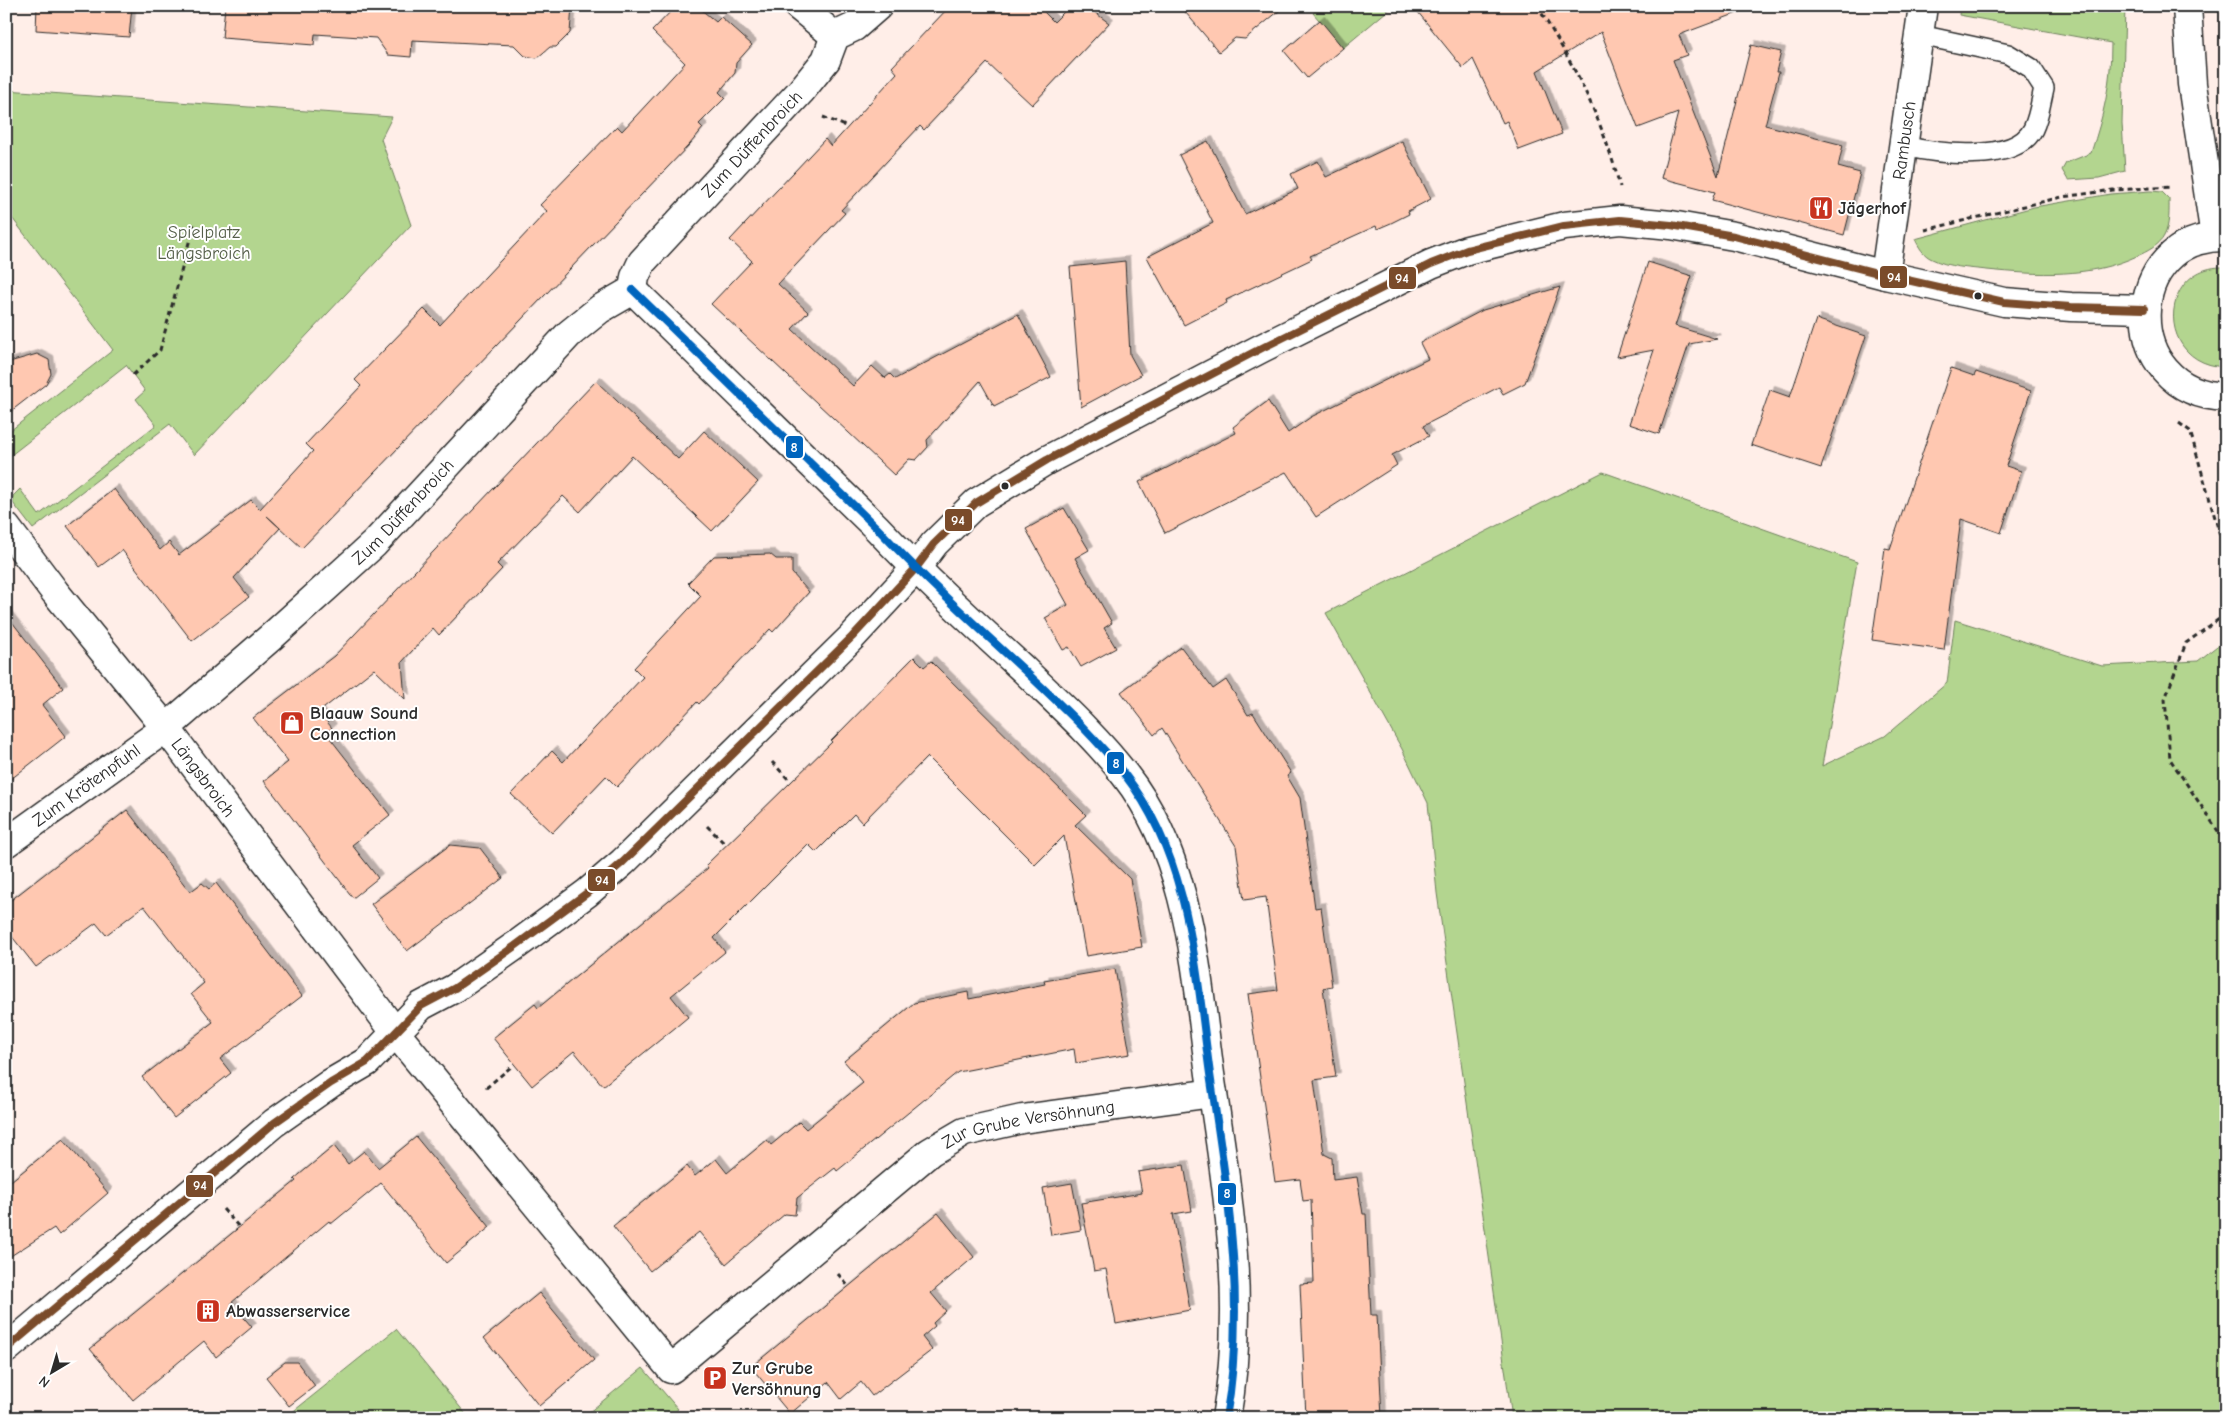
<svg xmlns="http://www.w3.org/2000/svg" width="2232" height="1424" viewBox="0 0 2232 1424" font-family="'Comic Neue',sans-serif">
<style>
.green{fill:#b3d58f;stroke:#6f805d}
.building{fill:#ffc8b1;stroke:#2b2b2b;filter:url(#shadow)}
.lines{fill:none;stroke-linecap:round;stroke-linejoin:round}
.lane-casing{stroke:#2b2b2b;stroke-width:22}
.street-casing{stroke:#2b2b2b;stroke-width:31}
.secondary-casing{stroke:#2b2b2b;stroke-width:31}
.path{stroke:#2b2b2b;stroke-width:3;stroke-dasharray:5 4;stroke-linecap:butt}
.lane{stroke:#fff;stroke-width:19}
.street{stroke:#fff;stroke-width:28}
.secondary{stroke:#fff;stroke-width:28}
.bus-1-casing{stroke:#fff;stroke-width:11}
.bus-2-casing{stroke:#fff;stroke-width:11}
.bus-1{stroke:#7a4b2a;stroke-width:8}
.bus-2{stroke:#0065bd;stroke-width:8}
.bus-dot{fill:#2b2b2b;stroke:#fff;stroke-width:2}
.labels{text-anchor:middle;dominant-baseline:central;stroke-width:4;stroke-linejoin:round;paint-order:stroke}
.street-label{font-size:18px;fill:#2b2b2b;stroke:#fff}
.poi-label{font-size:18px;font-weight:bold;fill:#2b2b2b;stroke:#fff;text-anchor:start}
.park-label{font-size:18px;fill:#545e49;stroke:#fff}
.line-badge{stroke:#fff;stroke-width:2}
.badge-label{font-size:14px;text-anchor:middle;font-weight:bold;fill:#fff}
</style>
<defs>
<filter id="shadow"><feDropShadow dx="4.5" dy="-4.5" stdDeviation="0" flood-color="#0004"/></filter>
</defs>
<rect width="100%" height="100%" fill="#ffeee8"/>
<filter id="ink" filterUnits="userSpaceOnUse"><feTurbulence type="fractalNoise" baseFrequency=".02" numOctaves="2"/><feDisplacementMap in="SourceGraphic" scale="10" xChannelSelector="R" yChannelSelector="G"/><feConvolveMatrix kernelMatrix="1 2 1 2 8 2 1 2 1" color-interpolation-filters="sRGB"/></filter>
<g filter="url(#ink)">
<g class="green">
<polygon points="1322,6 1393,6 1343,48 1313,13"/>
<path d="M1960,6H2125L2122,123L2125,171L2099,178L2068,180L2062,170L2066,163L2091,153C2104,113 2111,86 2111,43L1959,15Z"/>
<polygon points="6,90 392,117 381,139 411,225 194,455 170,424 33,529 13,503 13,496 20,489 39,515 156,425 136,399 145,391 126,365 6,459 6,434 113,350 6,210"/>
<path d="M2151,191L2162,192L2169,199C2169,210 2170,225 2164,236C2159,246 2146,252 2137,256C2089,278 2039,275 1987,270C1969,268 1948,267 1932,259C1923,255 1919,247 1915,239L2034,207L2111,194Z"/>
<path d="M2226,267V367C2154,365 2158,264 2226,267Z"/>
<polygon points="1603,472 1857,562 1822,766 1885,736 1947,683 1955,620 2102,666 2198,661 2226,639 2226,1418 1512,1418 1437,893 1428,803 1402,749 1326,613"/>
<polygon points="396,1329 469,1418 285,1418"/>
<polygon points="643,1368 678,1409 668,1418 582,1418"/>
</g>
<g class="building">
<polygon points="37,6 132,6 129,37 36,30"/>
<polygon points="225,6 572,6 570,33 556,47 550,47 537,58 525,56 514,45 412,40 411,57 388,55 376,38 315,34 314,45 222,38"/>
<polygon points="676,6 698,7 716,22 721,17 752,45 736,63 735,73 719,92 725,98 699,124 703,128 690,144 302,548 267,516 280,528 234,578 249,597 192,641 122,550 99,567 67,526 114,489 160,550 169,542 179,555 251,500 260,509 313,451 306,444 361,386 355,380 386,348 424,309 440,325 547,211 540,205 617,126 622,131 685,63 652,31"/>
<polygon points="950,6 1038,6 1054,22 1070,6 1086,6 1109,23 1032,105 987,63 924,130 920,126 841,210 845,213 778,284 808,312 792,329 853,386 872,366 885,378 890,374 895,379 1018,314 1051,377 994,406 980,381 927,440 928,447 916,460 909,459 894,475 711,304 752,261 730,240 825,139 831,146 897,73 892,67"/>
<polygon points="1180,6 1285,6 1245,39 1235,38 1219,52"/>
<polygon points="1413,6 1748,6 1748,9 1679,35 1687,55 1673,60 1718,176 1751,45 1781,52 1776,72 1779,72 1765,125 1843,145 1838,167 1860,173 1844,235 1712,200 1715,192 1661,178 1678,113 1638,128 1601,32 1537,71 1562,134 1519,150 1507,121 1503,123 1473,59 1463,68"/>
<polygon points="1320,20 1343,48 1307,78 1284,51"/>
<polygon points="1208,141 1245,214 1298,189 1291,174 1318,161 1326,177 1402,141 1431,199 1408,211 1409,214 1391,223 1377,229 1376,226 1310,256 1312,259 1226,300 1227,303 1184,325 1147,257 1213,223 1179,155"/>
<polygon points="1125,261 1130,355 1141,375 1081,407 1070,267"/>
<polygon points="1648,262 1692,276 1675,326 1717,339 1689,344 1659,434 1629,424 1654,350 1617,357"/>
<polygon points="1560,287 1525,383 1503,394 1499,387 1423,426 1429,436 1392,455 1397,465 1316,517 1286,472 1165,533 1139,482 1236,433 1233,427 1268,401 1288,433 1311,417 1428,359 1420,343 1483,310"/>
<polygon points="1816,319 1866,336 1821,468 1751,445 1770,390 1790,397"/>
<polygon points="37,354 49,360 51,374 46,384 6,415 6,363"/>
<polygon points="1951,368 1974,376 1976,372 2031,391 2006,466 2021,471 2001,533 1961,519 1944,650 1872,640 1885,548 1890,549"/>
<polygon points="596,381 678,459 704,431 758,482 712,531 632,456 580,512 563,496 497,564 502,569 439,635 433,628 402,662 405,699 374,669 319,712 332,728 326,733 390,815 352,845 378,878 353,898 264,781 288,762 253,718 334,656"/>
<polygon points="1064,508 1089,550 1075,558 1112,623 1104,628 1116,648 1081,667 1069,647 1063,650 1045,618 1068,605 1026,529"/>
<polygon points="770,554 776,559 792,559 792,573 809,592 773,632 770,629 699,704 697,702 617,787 606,776 552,833 511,794 552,751 563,762 643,677 634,668 701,596 688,583 714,556"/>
<polygon points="6,614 63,688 42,705 66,736 6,783"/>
<polygon points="1181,647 1213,689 1226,680 1248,715 1253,713 1291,773 1287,776 1300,798 1315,908 1321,907 1332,986 1323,988 1336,1077 1314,1080 1324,1154 1332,1158 1333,1180 1357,1177 1363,1214 1366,1214 1371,1315 1377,1315 1382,1418 1306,1418 1300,1284 1314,1283 1311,1200 1303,1201 1300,1179 1275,1182 1248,994 1278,990 1266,897 1244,900 1236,846 1162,728 1154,735 1121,692"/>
<polygon points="914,657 924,667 931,661 1086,815 1075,825 1130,879 1142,947 1086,956 1064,836 1035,865 927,757 862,823 854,814 816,852 808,844 714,938 725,952 671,996 688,1017 676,1027 603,1086 574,1051 532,1086 493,1038 535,1004 538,1008 708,868 706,865 832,742 831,741"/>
<polygon points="127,810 190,892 202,883 209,889 216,883 302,996 220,1059 231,1073 174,1118 142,1077 213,1022 191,994 204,983 144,906 106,935 96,923 36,967 6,929 6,904"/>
<polygon points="450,845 480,848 503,878 407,951 371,904"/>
<polygon points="1115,969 1130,1054 1076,1063 1074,1049 958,1072 837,1171 835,1168 797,1198 795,1215 785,1214 726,1264 699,1232 650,1271 613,1226 687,1166 695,1176 716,1159 727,1173 767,1140 771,1145 799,1122 806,1129 863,1083 844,1061 914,1003 968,992 969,999 1045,984 1044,981"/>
<polygon points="416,1137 490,1227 446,1263 381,1183 331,1224 329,1221 231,1303 252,1327 216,1357 204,1341 133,1400 90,1349 296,1181 294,1179 334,1146 348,1164 364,1151 378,1168"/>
<polygon points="63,1139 108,1193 59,1235 54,1228 6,1259 6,1185"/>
<polygon points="1184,1165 1192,1211 1173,1214 1190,1310 1116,1324 1106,1269 1094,1271 1081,1203 1142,1193 1138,1172"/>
<polygon points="1072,1183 1081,1230 1051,1235 1043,1188"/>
<polygon points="938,1213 974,1257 931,1293 946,1311 933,1323 935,1326 922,1337 932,1350 872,1396 861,1382 841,1399 828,1382 790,1414 751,1367"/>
<polygon points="539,1293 594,1360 539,1406 484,1338"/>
<polygon points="285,1362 297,1362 315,1386 289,1406 266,1377"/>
</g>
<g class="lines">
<defs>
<path id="lane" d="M1903,146C1935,153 2015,165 2033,129C2039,117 2041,101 2044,88L2031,68L2008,54L1920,35"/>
<g id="street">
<polyline points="798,6 835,36"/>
<path id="s1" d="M1885,275L1923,6"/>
<path d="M633,290L877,528C923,577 973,623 1023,669C1058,703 1095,736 1125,775C1191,859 1196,973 1210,1074C1227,1188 1247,1303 1226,1418"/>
<path id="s2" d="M633,290L635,277L642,262L801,91L826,60L835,36L854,27L878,6"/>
<path id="s3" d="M6,527L55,592L166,728L395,1032L671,1369L930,1152L964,1132L1022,1119L1213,1093"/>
<path id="s4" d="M6,843L166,728L270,638L374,544L569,334L600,309L633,290"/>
</g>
<g id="secondary">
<polyline points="2187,6 2192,84 2215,237"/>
<path d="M2226,237C2122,234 2116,393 2226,397"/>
<polyline points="6,1349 274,1123 331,1083 367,1062 421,1006 455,988 515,946 587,893 623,862 852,637 916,568 934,544 976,503 1047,460 1262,348 1431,264 1467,250 1564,226 1620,220 1671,225 1734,236 1885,275 2004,302 2071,307 2144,309"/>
</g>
</defs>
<use href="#lane" class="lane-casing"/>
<use href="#street" class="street-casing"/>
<use href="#secondary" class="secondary-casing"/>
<g class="path">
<path d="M1537,6C1574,64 1603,120 1620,187"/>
<polyline points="823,117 848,127"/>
<polyline points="1925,230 2062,197 2113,190 2172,187"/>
<polyline points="133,375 160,350 194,224"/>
<polyline points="2179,423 2190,431 2226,556"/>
<polyline points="2226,614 2186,643 2165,699 2170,759 2226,843"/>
<polyline points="772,762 790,781"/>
<polyline points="707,826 726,845"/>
<polyline points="486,1088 512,1066"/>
<polyline points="223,1209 239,1227"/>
<polyline points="838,1274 849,1287"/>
</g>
<use href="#lane" class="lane"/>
<use href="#street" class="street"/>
<use href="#secondary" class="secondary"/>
<defs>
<polyline id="bus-1" points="6,1349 274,1123 331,1083 367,1062 421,1006 455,988 515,946 587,893 623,862 852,637 916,568 934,544 976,503 1047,460 1262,348 1431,264 1467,250 1564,226 1620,220 1671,225 1734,236 1885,275 2004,302 2071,307 2144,309"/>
<path id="bus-2" d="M633,290L877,528C923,577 973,623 1023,669C1058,703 1095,736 1125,775C1191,859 1196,973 1210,1074C1227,1188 1247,1303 1226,1418"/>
</defs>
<use href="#bus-1" class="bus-1-casing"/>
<use href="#bus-2" class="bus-2-casing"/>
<use href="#bus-1" class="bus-1"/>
<use href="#bus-2" class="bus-2"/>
</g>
</g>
<defs>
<symbol id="restaurant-square" viewBox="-11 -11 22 22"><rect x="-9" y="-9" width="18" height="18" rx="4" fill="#c8321e" stroke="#fff"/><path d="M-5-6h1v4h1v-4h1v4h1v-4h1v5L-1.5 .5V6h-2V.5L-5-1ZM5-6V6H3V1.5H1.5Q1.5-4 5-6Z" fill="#fff"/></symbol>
<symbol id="shop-square" viewBox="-11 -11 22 22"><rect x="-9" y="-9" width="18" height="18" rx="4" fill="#c8321e" stroke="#fff"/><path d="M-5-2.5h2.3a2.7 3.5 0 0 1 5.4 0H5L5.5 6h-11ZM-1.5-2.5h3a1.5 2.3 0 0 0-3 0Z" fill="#fff"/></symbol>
<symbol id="building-square" viewBox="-11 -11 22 22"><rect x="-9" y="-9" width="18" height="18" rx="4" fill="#c8321e" stroke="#fff"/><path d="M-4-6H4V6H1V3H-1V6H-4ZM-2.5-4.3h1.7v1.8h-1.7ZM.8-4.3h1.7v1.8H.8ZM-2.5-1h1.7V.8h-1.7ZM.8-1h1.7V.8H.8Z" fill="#fff"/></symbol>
<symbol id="parking-square" viewBox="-11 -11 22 22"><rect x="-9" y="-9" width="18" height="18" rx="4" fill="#c8321e" stroke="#fff"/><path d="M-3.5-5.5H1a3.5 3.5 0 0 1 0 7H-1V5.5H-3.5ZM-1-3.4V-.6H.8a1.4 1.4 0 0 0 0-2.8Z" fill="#fff"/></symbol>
</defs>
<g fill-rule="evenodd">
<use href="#restaurant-square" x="1807" y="194" width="28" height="28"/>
<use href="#shop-square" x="278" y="709" width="28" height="28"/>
<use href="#building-square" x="194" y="1297" width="28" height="28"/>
<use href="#parking-square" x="701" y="1364" width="28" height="28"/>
</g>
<g class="bus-dot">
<circle cx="1978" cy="296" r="4.5"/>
<circle cx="1005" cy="486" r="4.5"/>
</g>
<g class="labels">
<g class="street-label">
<text stroke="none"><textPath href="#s1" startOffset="136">Rambusch</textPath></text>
<text stroke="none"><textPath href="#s2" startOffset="191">Zum Düffenbroich</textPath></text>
<text stroke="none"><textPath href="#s4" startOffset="518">Zum Düffenbroich</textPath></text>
<text stroke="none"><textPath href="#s3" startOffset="319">Längsbroich</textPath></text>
<text stroke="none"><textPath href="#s4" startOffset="99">Zum Krötenpfuhl</textPath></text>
<text stroke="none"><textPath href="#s3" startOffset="1515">Zur Grube Versöhnung</textPath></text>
</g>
<g class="poi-label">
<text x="1838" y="208">Jägerhof</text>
<text x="310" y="713">Blaauw Sound<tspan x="310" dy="21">Connection</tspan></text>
<text x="226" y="1311">Abwasserservice</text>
<text x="732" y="1368">Zur Grube<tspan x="732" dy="21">Versöhnung</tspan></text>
</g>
<g class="park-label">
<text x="204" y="232">Spielplatz<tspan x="204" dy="21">Längsbroich</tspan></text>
</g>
</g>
<g class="line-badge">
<rect x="1879" y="265" width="29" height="24" rx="5" fill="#7a4b2a"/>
<rect x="1388" y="266" width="29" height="24" rx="5" fill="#7a4b2a"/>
<rect x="785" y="435" width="19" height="24" rx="5" fill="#0065bd"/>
<rect x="944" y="508" width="29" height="24" rx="5" fill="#7a4b2a"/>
<rect x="1106" y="751" width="19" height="24" rx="5" fill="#0065bd"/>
<rect x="587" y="868" width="29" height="24" rx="5" fill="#7a4b2a"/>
<rect x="185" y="1174" width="29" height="24" rx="5" fill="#7a4b2a"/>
<rect x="1217" y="1182" width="20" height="24" rx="5" fill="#0065bd"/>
</g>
<g class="badge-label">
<text x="1894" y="282">94</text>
<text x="1402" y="283">94</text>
<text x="794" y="452">8</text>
<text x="958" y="525">94</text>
<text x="1116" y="768">8</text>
<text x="602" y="885">94</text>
<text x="200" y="1190">94</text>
<text x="1227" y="1198">8</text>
</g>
<rect width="2232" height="1424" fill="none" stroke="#fff" stroke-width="25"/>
<rect x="12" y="12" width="2207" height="1399" fill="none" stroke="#2b2b2b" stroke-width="2" filter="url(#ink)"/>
<g transform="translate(52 1372) rotate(218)" stroke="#ffffff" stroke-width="4" paint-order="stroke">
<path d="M0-4L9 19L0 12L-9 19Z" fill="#2b2b2b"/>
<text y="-8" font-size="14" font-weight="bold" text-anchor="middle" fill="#2b2b2b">N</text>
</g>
</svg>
